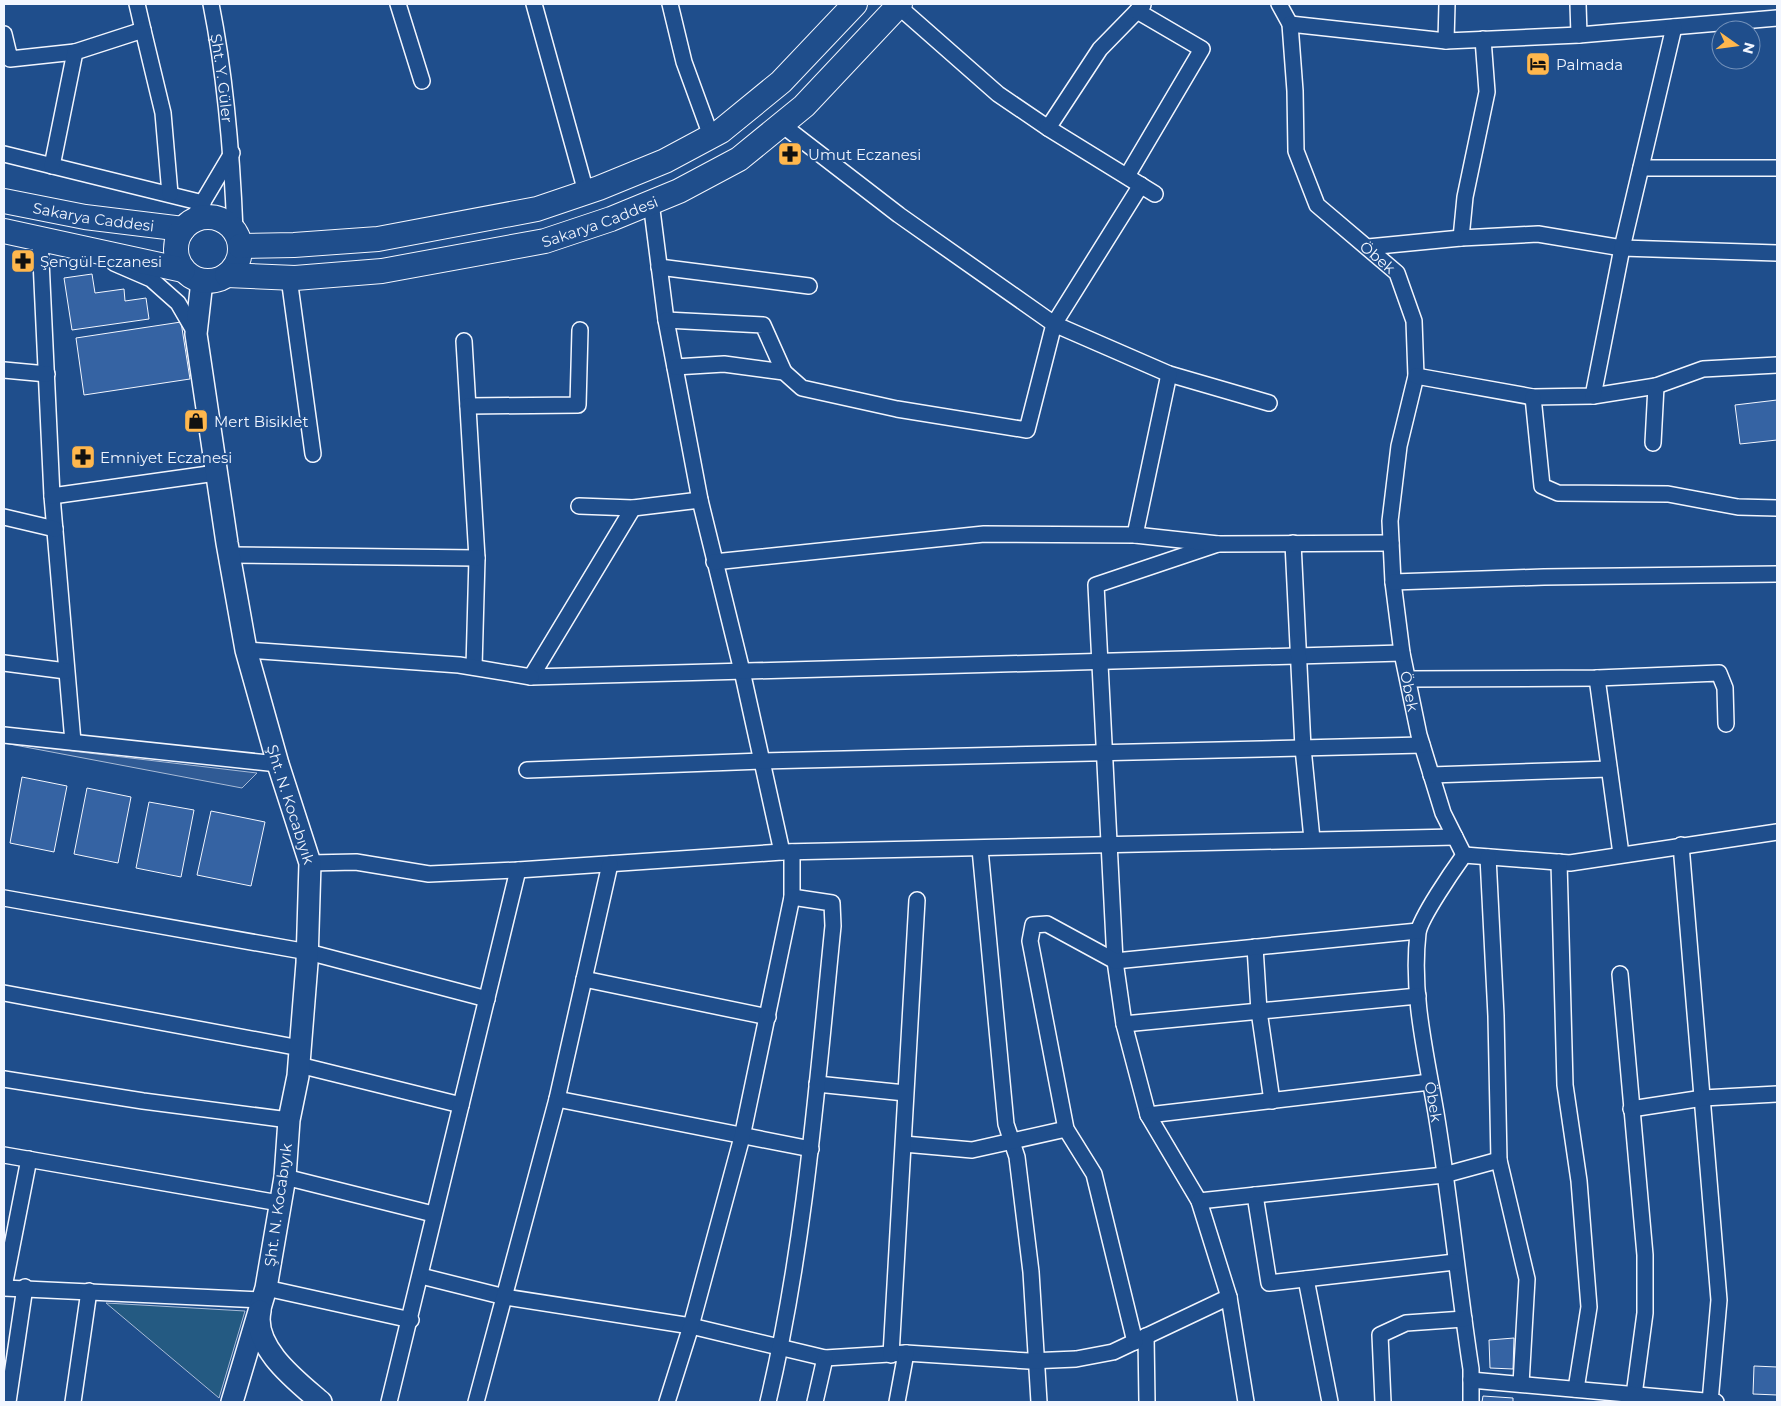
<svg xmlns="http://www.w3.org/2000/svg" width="1781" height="1406" viewBox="0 0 1781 1406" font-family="Montserrat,sans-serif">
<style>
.green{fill:#245a82;stroke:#a8bbd7}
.parking{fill:#305b95;stroke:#a8bbd7}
.building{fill:#3563a3;stroke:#f2f6ff}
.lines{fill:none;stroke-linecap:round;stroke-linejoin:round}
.street-casing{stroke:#f2f6ff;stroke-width:18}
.secondary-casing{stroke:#f2f6ff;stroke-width:24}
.primary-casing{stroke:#f2f6ff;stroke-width:26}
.street{stroke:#1f4e8c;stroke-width:15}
.secondary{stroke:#1f4e8c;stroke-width:21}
.primary{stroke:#1f4e8c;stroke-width:24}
.labels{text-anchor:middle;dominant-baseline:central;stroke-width:4;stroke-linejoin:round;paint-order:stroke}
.poi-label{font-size:15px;fill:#f2f6ff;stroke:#1f4e8c;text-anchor:start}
.street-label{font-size:15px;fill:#f2f6ff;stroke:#1f4e8c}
</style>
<rect width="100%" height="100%" fill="#1f4e8c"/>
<polygon class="green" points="106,1303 245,1311 219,1398"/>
<polygon class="parking" points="4,743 257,773 242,788"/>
<g class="building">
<polygon points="92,274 95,293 124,289 125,301 146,298 149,319 72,330 64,278"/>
<polygon points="181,322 190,379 84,395 76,338"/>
<polygon points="1777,400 1777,440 1740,444 1735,405"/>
<polygon points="22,777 67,786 54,852 10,843"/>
<polygon points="87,788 131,797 118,863 74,854"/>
<polygon points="149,802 194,810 181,877 136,868"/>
<polygon points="211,811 265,822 251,886 197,875"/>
<polygon points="1514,1338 1513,1369 1490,1368 1489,1340"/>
<polygon points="1754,1366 1777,1367 1777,1395 1753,1394"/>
<polygon points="1483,1396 1513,1398 1513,1402 1482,1402"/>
</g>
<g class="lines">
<defs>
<g id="street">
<polyline points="137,4 143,30"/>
<path id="s1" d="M211,4C226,79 232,155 235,231"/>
<polyline points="398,4 422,81"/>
<polyline points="534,4 586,192"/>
<polyline points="670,4 684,62 711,136"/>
<path id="s2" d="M1279,4L1290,24L1295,91L1296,151L1317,205L1397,273L1414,321L1416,376L1399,446L1390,521L1393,582L1402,653L1419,735L1443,813L1464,855"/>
<polyline points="1578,4 1579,35"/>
<polyline points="898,6 998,94 1048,128 1155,194"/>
<polyline points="1290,24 1446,41 1579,35 1777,18"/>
<polyline points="4,34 10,59 75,52"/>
<polyline points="1446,41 1447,4"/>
<polyline points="781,124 899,215 1054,324 1169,374 1269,403"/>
<polyline points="1048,128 1100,49 1143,5"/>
<polyline points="4,154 203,203"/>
<polyline points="52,166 75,52 143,30 163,113 170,194"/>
<polyline points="1641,168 1777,168"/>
<polyline points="1127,176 1202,49 1137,11"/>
<polyline points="651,202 666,320 700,500 742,671 782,852"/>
<polyline points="191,222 232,153"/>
<polyline points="1461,238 1465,197 1487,92 1483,39"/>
<polyline points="40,239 52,496 73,742"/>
<polyline points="1368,247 1461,238 1538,234 1622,248 1777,253"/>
<polyline points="114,263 151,279 178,303 196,334"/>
<polyline points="659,267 809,286"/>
<polyline points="289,278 313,454"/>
<polyline points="666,320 763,325 784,372"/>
<polyline points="464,341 477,558 474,667"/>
<polyline points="675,367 724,364 784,372 802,388 897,409 1027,430 1054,324 1141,185"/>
<polyline points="4,370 47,374"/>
<polyline points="1416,376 1533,397 1593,396 1656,386 1703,369 1777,365"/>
<polyline points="1593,396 1622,248 1674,27"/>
<polyline points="1533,397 1542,486 1558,493 1668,494 1738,507 1777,508"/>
<polyline points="468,406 578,405 580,330"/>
<polyline points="1653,443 1656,386"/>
<polyline points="52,496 216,473"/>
<polyline points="579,506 633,508 700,500"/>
<polyline points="633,508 531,677 1402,653"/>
<polyline points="4,517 55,529"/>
<polyline points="1135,535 1169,374"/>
<polyline points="1293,543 1303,748 1312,839"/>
<polyline points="1218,544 1096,585 1115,961 1124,1024 1148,1115 1199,1201 1229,1297 1246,1402"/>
<polyline points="229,555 477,558"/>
<polyline points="714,562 984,534 1135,535 1218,544 1391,543"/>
<polyline points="1393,582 1544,577 1777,574"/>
<polyline points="246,650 459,665 531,677"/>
<polyline points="4,663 66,671"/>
<polyline points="1597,678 1621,854"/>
<polyline points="1408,679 1597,678 1719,673 1725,688 1726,724"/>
<polyline points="4,735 278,764"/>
<polyline points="527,770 762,761 1422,745"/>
<polyline points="1431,775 1609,769"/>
<polyline points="1681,845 1719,1300 1710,1402"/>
<polyline points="980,849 1006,1124 1017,1157 1031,1272 1039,1402"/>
<path id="s3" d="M1464,855C1454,869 1420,918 1418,933C1411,994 1426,1054 1436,1113C1450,1198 1458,1284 1471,1369V1402"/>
<polyline points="1464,855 1570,863 1777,832"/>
<polyline points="1488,857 1496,1016 1499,1160 1527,1279 1521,1384"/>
<polyline points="1559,862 1565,1085 1579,1181 1589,1307 1576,1389"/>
<polyline points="310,863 356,862 429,874 518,870 782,852 1455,837"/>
<polyline points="4,898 308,952 487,999"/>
<polyline points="1255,947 1259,1011 1272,1101"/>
<polyline points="1620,974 1645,1255 1645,1313 1634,1395"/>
<polyline points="584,979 768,1017"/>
<polyline points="4,993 300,1048"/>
<polyline points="1124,1024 1418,996"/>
<polyline points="299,1065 461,1105"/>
<polyline points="4,1079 143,1101 289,1120"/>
<polyline points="817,1084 905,1093"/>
<polyline points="557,1099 811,1149"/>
<polyline points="1631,1109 1703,1098 1777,1094"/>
<polyline points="1148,1115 1430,1082"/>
<polyline points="904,1144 972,1150 1066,1129"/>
<polyline points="4,1155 279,1203"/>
<polyline points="285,1177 433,1214"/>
<polyline points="1255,1195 1269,1283 1455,1262"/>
<polyline points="1199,1201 1444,1175 1499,1160"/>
<polyline points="421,1276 505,1297 691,1326 825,1358 906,1353 1029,1361 1076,1359 1113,1352 1229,1297"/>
<polyline points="1306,1279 1330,1402"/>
<polyline points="4,1287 29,1159"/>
<polyline points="4,1288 262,1300"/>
<polyline points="266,1288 411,1320"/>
<polyline points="1146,1336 1147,1402"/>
<polyline points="1135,1342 1094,1174 1066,1129 1030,941 1033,925 1047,924 1115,961 1418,931"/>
<polyline points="891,1355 917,900"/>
<polyline points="1471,1380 1716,1402"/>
<polyline points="8,1402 25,1287"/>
<polyline points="73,1402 89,1291"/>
<polyline points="389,1402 518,870"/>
<polyline points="476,1402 557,1099 610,864"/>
<polyline points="667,1402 691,1326 742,1137 792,897 792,852"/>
<path d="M768,1402C805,1246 817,1085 833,926L832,903L792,897"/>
<polyline points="815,1402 825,1358"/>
<polyline points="897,1402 906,1353"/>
<polyline points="1383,1402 1380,1335 1406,1323 1464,1319"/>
</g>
<g id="secondary">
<path id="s4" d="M202,281L196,334L227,543L246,650L278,764L310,863L307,963L298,1076L289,1120L285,1177L266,1288L232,1402"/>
<path d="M260,1311C252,1348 298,1382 321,1402"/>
</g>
<g id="primary">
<path id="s5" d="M4,201L85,217L183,229"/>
<circle cx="208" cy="249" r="32"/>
<polyline points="4,231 183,270"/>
<polyline points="240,246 294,245 378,239 537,209 599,188 665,161 721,131 781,82 855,4"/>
<path id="s6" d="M227,275L295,278L382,271L545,241L611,219L679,191L739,159L804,106L900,4"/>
</g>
</defs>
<use href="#street" class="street-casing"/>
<use href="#secondary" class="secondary-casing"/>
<use href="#primary" class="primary-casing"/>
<use href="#street" class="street"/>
<use href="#secondary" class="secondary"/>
<use href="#primary" class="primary"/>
</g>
<defs>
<symbol id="hotel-square" viewBox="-11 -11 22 22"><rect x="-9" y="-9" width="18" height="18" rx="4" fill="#ffb74d" stroke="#1f4e8c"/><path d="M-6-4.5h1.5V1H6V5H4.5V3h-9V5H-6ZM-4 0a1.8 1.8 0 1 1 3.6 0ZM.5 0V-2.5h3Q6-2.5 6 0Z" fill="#111"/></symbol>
<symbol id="pharmacy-square" viewBox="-11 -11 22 22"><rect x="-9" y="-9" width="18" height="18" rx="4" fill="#ffb74d" stroke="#1f4e8c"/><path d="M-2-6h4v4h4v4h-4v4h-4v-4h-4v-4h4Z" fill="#111"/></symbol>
<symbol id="shop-square" viewBox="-11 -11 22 22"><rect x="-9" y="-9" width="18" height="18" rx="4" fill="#ffb74d" stroke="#1f4e8c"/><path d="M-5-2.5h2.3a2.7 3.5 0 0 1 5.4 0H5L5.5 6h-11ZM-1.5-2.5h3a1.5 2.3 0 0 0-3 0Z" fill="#111"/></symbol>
</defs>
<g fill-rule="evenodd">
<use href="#hotel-square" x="1524" y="50" width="28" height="28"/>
<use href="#pharmacy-square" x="776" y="140" width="28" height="28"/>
<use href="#pharmacy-square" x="9" y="247" width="28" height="28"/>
<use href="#shop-square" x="182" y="407" width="28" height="28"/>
<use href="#pharmacy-square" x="69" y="443" width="28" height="28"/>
</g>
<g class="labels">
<g class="poi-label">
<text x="1556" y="64">Palmada</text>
<text x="808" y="154">Umut Eczanesi</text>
<text x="40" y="261">Şengül Eczanesi</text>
<text x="214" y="421">Mert Bisiklet</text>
<text x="100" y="457">Emniyet Eczanesi</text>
</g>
<g class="street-label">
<text stroke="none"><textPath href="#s1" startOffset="75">Şht. Y. Güler</textPath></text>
<text stroke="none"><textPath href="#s5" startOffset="91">Sakarya Caddesi</textPath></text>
<text stroke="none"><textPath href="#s6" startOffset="379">Sakarya Caddesi</textPath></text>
<text stroke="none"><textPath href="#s2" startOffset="288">Öbek</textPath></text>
<text stroke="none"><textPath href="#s2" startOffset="738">Öbek</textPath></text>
<text stroke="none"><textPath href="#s4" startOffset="534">Şht. N. Kocabıyık</textPath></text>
<text stroke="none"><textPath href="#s3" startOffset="261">Öbek</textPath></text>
<text transform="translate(278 1205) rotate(-82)">Şht. N. Kocabıyık</text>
</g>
</g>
<rect width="1781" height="1406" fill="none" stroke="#f2f6ff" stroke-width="10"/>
<g transform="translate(1736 45) rotate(104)"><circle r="24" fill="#1f4e8c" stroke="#7391ba"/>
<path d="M0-4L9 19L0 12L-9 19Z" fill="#ffb74d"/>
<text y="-8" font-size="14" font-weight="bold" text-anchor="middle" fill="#f2f6ff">N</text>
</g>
</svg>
